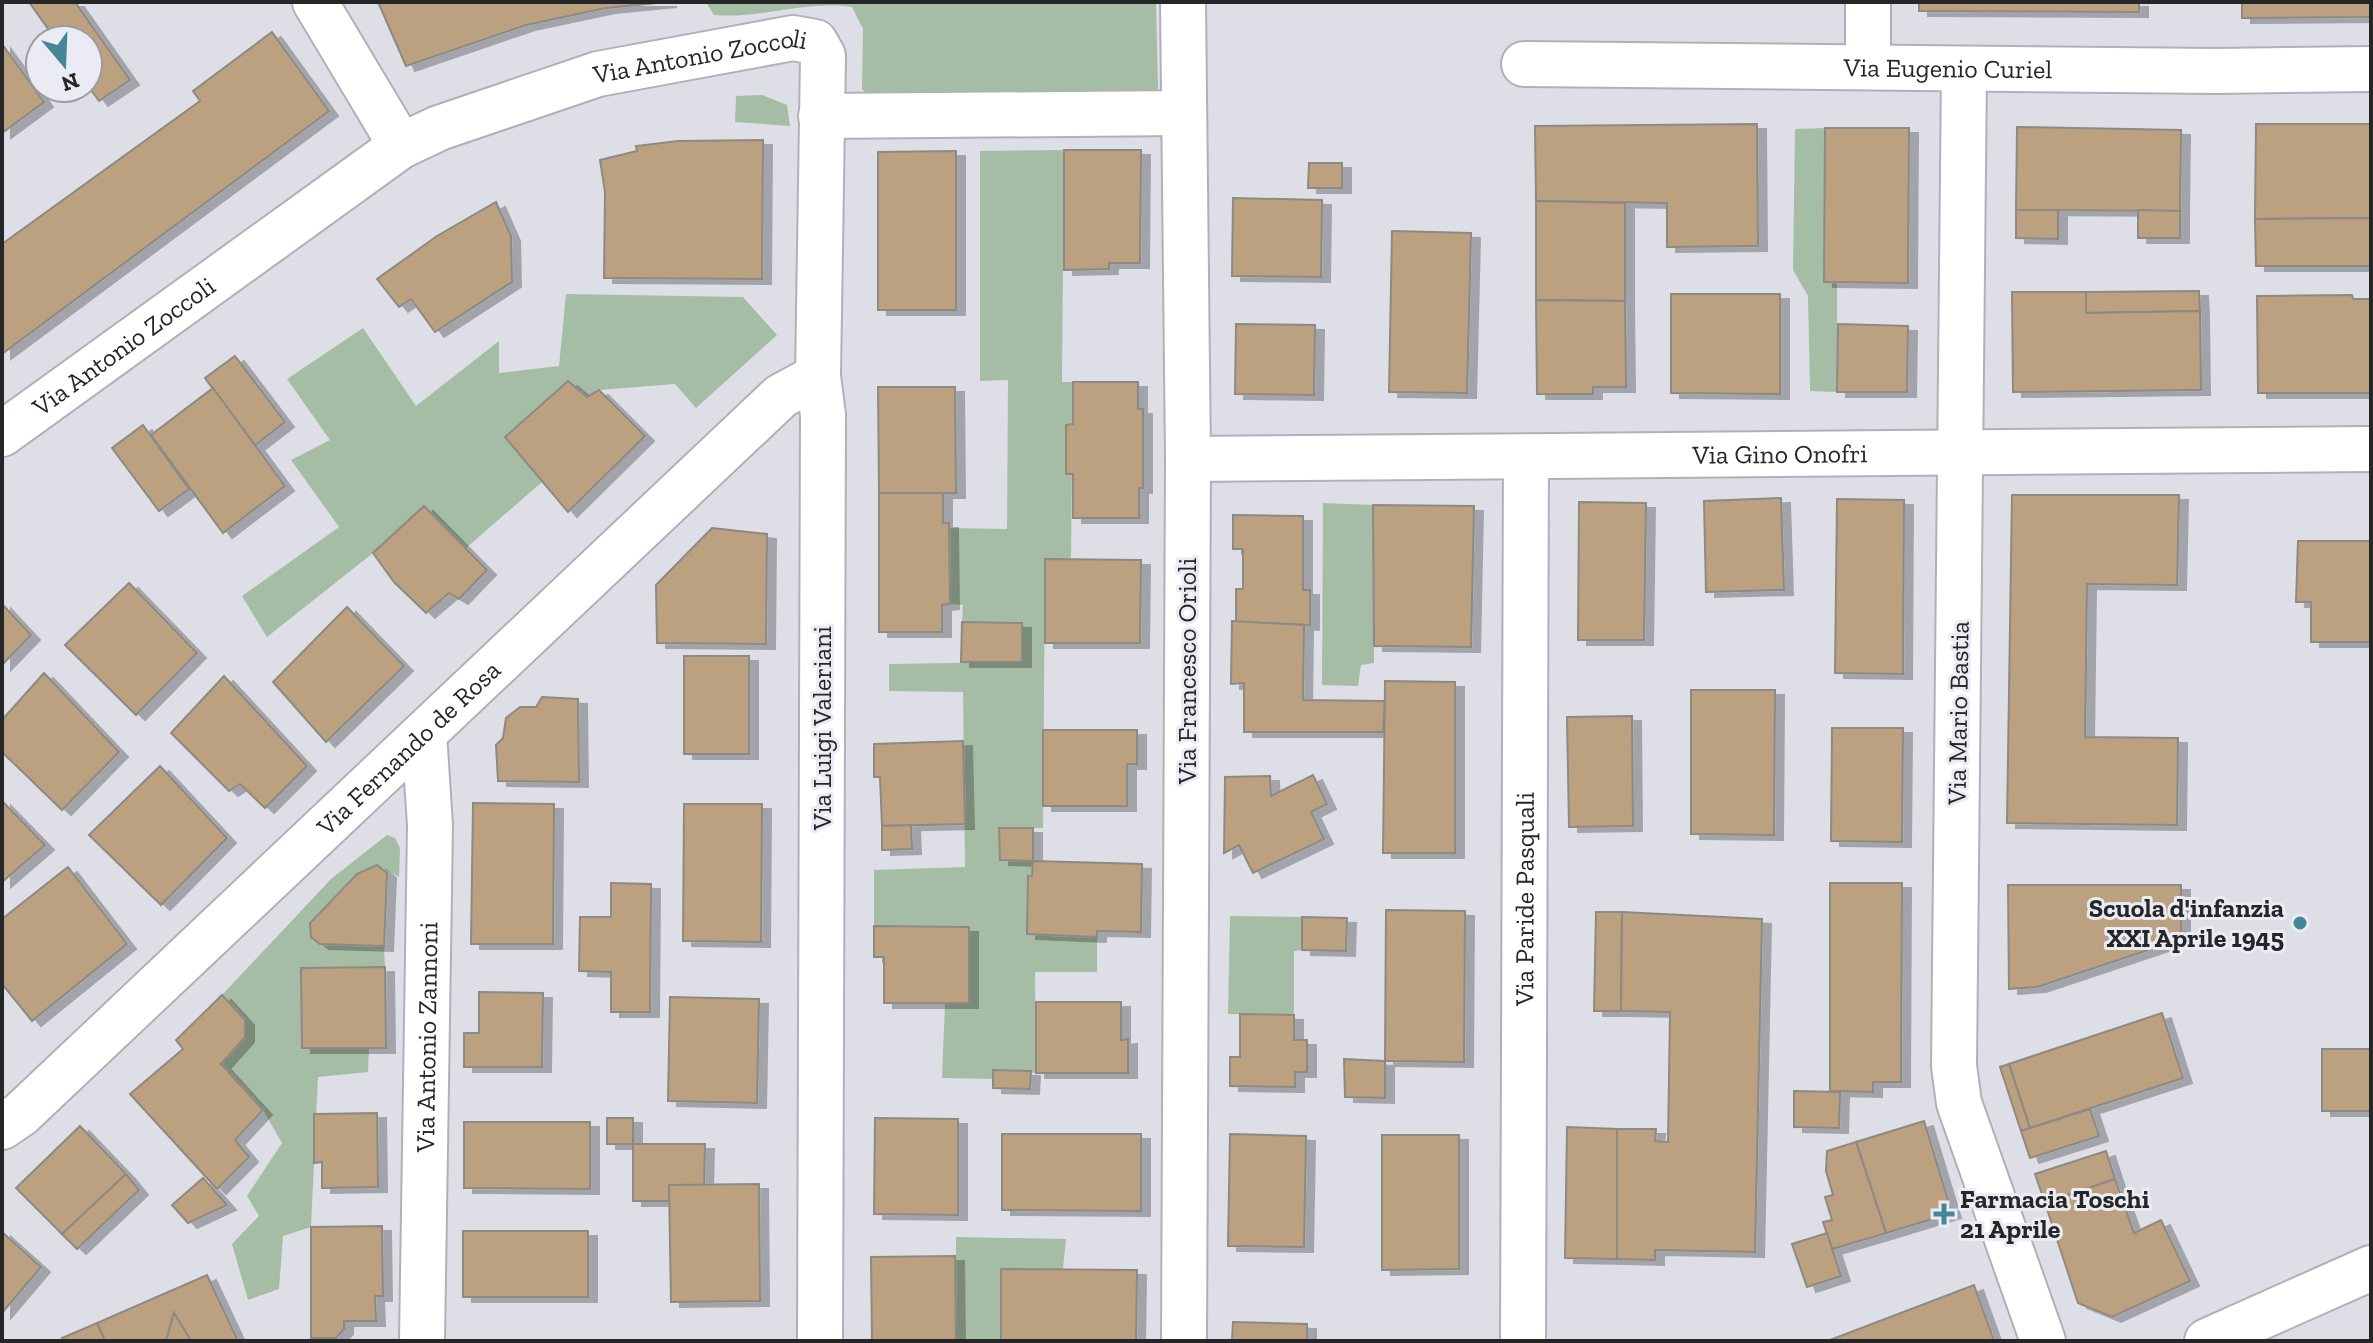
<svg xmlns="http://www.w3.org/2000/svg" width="2373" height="1343" viewBox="0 0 2373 1343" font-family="'Zilla Slab',serif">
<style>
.green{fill:#a6bda5}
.building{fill:#bba180;stroke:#8d8983;stroke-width:2;filter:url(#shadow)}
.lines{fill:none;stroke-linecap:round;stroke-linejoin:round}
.minor-casing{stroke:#b0b1b8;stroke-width:48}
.minor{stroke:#fff;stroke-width:44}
.poi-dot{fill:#458698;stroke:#ebecf3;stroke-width:3}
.labels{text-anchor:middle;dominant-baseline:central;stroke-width:6;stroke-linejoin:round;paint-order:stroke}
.street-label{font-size:26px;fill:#252628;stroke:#ebecf3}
.poi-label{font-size:26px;font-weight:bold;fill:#252628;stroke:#ebecf3;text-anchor:end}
</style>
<defs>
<filter id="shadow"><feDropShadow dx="9" dy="5" stdDeviation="0" flood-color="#0004"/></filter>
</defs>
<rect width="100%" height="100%" fill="#dedfe6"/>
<g class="green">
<path d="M706,2H1156L1158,88L1149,98L870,96L862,89L863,29L852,7C807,0 760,19 714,15Z"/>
<polygon points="762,95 787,105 790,126 735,122 736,96"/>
<polygon points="1825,128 1824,281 1837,281 1837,392 1810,391 1808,296 1793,270 1795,129"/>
<polygon points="1064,150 1062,382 1073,382 1071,559 1045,560 1043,828 999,828 1000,860 1033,861 1032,876 1028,877 1027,934 1097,937 1097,972 1035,972 1036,1073 993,1070 993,1079 942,1078 945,1003 969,1003 969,927 874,926 874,870 965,867 963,692 889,691 889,664 1022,662 1022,623 962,622 963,605 950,604 949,528 1007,529 1008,380 980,381 980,151"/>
<polygon points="566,294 743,297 777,335 696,408 675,384 599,390 587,397 568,381 505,437 542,482 466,548 424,506 373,553 267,637 242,596 339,527 291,460 330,440 287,379 363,328 416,406 499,341 499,373 559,366"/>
<polygon points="1323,503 1373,505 1374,663 1361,665 1358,686 1322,685"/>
<polygon points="387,835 395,838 400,848 399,877 377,865 357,874 310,923 311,937 320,944 384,946 385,967 301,969 302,1048 369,1048 368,1072 318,1077 311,1227 283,1236 279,1289 248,1300 232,1244 259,1216 247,1196 282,1143 263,1110 221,1064 245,1037 245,1020 222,995 331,879"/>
<polygon points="1230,916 1302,917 1302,950 1294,951 1294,1015 1228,1014"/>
<polygon points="956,1237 1066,1239 1063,1269 1001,1269 1001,1341 956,1341"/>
</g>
<g class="building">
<polygon points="29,2 75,2 130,80 99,101 88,86 88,40 56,40"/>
<polygon points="378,2 668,2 606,8 526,25 406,66"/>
<polygon points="1919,2 2139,2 2139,12 1919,11"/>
<polygon points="2242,2 2371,2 2371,17 2242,18"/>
<polygon points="272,32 329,111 2,354 2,244 200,101 193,91"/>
<polygon points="2,44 44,102 2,133"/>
<polygon points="1757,124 1758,246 1667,247 1667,203 1536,201 1535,126"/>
<polygon points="2256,124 2371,124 2371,218 2255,219"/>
<polygon points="2017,127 2181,130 2180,211 2016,210"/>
<polygon points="1825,128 1909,128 1908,283 1824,282"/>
<polygon points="763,140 762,279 604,278 605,192 600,160 637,151 636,146 678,141"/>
<polygon points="1064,150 1141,150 1140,263 1109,263 1109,269 1064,270"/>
<polygon points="956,151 956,310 878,310 878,152"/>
<polygon points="1309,163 1342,163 1342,188 1308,188"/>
<polygon points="1233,198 1322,200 1321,277 1232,276"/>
<polygon points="1536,201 1625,203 1625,301 1536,300"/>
<polygon points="496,202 511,236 512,282 435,332 411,299 399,307 377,279 437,236"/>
<polygon points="2016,210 2058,210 2058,239 2016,238"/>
<polygon points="2138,210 2180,211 2180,238 2138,238"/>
<polygon points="2371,218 2371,266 2256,266 2255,219"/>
<polygon points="1392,231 1471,233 1467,393 1389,392"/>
<polygon points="2199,291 2200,311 2086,313 2086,292"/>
<polygon points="2012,292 2086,292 2086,313 2200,311 2201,390 2013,392"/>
<polygon points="1671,294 1780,294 1780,394 1671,393"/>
<polygon points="2352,295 2353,299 2371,299 2371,393 2258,393 2257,296"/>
<polygon points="1536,300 1625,301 1626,387 1593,387 1593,394 1537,394"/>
<polygon points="1236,324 1315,325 1314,395 1235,394"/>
<polygon points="1838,324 1908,326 1907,392 1837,392"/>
<polygon points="235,356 285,422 254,446 205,378"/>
<polygon points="568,381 587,397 599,390 645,436 568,512 505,437"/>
<polygon points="1073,382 1138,382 1138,409 1143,409 1143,488 1139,488 1139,518 1073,518 1073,474 1066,474 1066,425 1073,424"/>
<polygon points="878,387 955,387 956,493 879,493"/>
<polygon points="213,388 285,486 223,533 151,435"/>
<polygon points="143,425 189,489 159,511 112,448"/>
<polygon points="879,493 943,493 943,523 949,523 950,604 942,605 942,632 879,632"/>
<polygon points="2012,495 2179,495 2177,585 2087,584 2085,737 2178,738 2177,825 2007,823"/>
<polygon points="1781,498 1784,590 1706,592 1704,501"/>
<polygon points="1837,499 1904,500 1903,674 1835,673"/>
<polygon points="1579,502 1646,503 1644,640 1578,640"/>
<polygon points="1373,505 1474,506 1471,647 1374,646"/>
<polygon points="424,506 487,570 459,599 449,593 426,613 394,582 373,553"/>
<polygon points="1233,515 1303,516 1303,590 1310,590 1310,625 1236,622 1236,589 1243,589 1243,549 1233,549"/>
<polygon points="712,528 767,534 766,644 657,643 656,585"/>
<polygon points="2298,541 2371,541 2371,642 2311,642 2311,602 2296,602"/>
<polygon points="1045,559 1141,560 1140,643 1045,643"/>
<polygon points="129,583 197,653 136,715 65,645"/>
<polygon points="2,604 31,635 2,665"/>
<polygon points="347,607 404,666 326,742 273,682"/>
<polygon points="1232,621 1304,625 1303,700 1385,701 1383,732 1244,732 1244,683 1231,684"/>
<polygon points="962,622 1022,623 1022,662 961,662"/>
<rect x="684" y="656" width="65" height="98"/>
<polygon points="44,673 119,752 62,810 2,752 2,720"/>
<polygon points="224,676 307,766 265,808 240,784 229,791 171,733"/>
<polygon points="1385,681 1455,682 1455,853 1383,853"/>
<polygon points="1691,690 1775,690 1774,835 1691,834"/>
<polygon points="542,697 578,699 579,782 498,781 496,745 503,738 506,718 520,707 536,707"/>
<polygon points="1632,716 1633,826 1569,827 1567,717"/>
<polygon points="1832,728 1903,728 1902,842 1831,841"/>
<polygon points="1043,730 1137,730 1137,764 1127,764 1127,806 1043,806"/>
<polygon points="963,741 965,824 882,826 880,777 874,777 874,744"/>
<polygon points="160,766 227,838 161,905 89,835"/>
<polygon points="1313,775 1327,804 1311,812 1324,839 1253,873 1239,845 1224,853 1225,777 1270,776 1271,796"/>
<polygon points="2,801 45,845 2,882"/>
<polygon points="473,803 554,804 553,944 471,944"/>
<polygon points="684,804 762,804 761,942 683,941"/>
<polygon points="911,825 912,849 882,850 882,826"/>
<polygon points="999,828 1033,828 1033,861 1000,860"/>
<polygon points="1033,861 1142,864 1141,932 1097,931 1097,937 1027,934 1028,876 1032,876"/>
<polygon points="377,865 387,873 384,946 320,944 311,937 310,923 357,874"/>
<polygon points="68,867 127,944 32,1021 2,984 2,919"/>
<polygon points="611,883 651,884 650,1012 611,1012 611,972 579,971 580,917 611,917"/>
<polygon points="1830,883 1902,883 1901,1082 1873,1082 1873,1092 1830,1091"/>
<polygon points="2008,885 2181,885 2181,939 2037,987 2009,989"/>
<polygon points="1386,910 1465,911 1464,1062 1385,1061"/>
<polygon points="1596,912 1622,912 1621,1011 1594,1011"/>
<polygon points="1622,912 1762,919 1755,1252 1655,1250 1655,1260 1617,1259 1617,1129 1656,1129 1655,1141 1668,1142 1670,1012 1621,1011"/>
<polygon points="1302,917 1347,918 1346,951 1302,950"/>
<polygon points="874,926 969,927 969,1003 884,1003 884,957 874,957"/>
<polygon points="385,967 386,1048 302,1048 301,968"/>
<polygon points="479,992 543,993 542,1067 464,1067 464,1033 479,1033"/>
<polygon points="222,995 245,1020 245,1037 221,1064 263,1110 235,1140 249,1157 217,1189 130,1094 183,1049 176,1040"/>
<polygon points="670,997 759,999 757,1103 668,1101"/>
<polygon points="1036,1002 1121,1002 1121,1040 1128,1039 1128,1073 1036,1073"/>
<polygon points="2162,1013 2183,1078 2030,1128 2009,1064"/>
<polygon points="1240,1014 1294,1015 1294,1040 1307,1040 1307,1072 1295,1072 1295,1087 1230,1086 1230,1057 1240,1057"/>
<rect x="2322" y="1049" width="49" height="62"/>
<polygon points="1344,1059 1385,1061 1385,1098 1345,1097"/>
<polygon points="2009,1064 2030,1128 2021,1131 2000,1067"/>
<polygon points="993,1070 1031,1071 1030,1089 993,1088"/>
<polygon points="1794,1091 1840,1092 1839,1128 1794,1127"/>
<polygon points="2090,1109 2099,1136 2030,1158 2021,1131"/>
<polygon points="377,1113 378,1187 322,1188 322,1162 314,1163 314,1114"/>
<rect x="607" y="1118" width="26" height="26"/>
<polygon points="875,1118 958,1119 958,1215 874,1214"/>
<polygon points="1924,1121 1952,1213 1886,1233 1856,1142"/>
<polygon points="464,1122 590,1122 590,1189 464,1188"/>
<polygon points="80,1126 126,1174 62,1234 16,1188"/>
<polygon points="1567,1127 1617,1129 1617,1259 1565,1258"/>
<polygon points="1002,1134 1141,1134 1141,1211 1002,1210"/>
<polygon points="1230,1134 1306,1136 1304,1247 1228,1246"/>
<polygon points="1382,1135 1459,1135 1459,1269 1382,1270"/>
<polygon points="1856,1142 1886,1233 1832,1249 1823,1222 1832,1220 1825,1197 1833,1195 1826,1171 1827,1151"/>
<polygon points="633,1144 705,1144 704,1185 669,1185 670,1201 633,1201"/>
<polygon points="2106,1151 2115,1179 2045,1203 2035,1174"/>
<polygon points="126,1174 139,1190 77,1249 62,1234"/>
<polygon points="203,1178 227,1205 188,1223 172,1205"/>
<polygon points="2115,1179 2134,1233 2161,1220 2190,1281 2112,1317 2078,1303 2045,1203"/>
<polygon points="759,1184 760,1301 671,1302 669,1185"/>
<polygon points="382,1226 383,1296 375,1296 376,1321 344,1321 344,1329 336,1338 311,1338 311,1227"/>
<rect x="463" y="1231" width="125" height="66"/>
<polygon points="2,1232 41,1267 2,1313"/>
<polygon points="1827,1233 1841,1276 1807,1287 1792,1244"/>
<polygon points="955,1256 956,1341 872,1341 871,1257"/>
<polygon points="1001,1269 1137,1270 1136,1341 1001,1341"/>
<polygon points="207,1275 238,1341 191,1341 174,1313 166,1341 105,1341 97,1323"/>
<polygon points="1974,1285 1994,1341 1830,1341 1830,1340"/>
<polygon points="174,1313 191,1341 166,1341"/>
<polygon points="1233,1322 1307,1324 1307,1341 1232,1341"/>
<polygon points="97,1323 105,1341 64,1341 62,1338"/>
</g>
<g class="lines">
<defs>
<g id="minor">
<polyline points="315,2 401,146"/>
<polyline points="1183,2 1188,459 1184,1341"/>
<path id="s1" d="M1524,64L2217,71L2371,69"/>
<polyline points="1868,67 1868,2"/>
<polyline points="1964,70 1954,1066 1959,1103 2043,1341"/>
<polyline points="821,116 1184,113"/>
<path id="s2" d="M2,434L401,146L439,128L598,74L793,38L815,42L823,56L818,376L823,415L820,1341"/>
<path id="s3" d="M1188,459L2371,449"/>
<path id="s4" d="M2,1127L21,1114L781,396L818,376"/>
<path id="s5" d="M422,1341L430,825L424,734"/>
<path id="s6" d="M1523,1341L1526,457"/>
<polyline points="2207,1341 2371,1268"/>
</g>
</defs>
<use href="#minor" class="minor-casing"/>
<use href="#minor" class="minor"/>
</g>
<g class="poi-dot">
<circle cx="2300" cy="923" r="8"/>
<path d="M1940 1202h8v8h8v8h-8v8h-8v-8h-8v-8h8z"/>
</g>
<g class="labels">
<g class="street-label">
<text stroke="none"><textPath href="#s2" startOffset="806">Via Antonio Zoccoli</textPath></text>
<text stroke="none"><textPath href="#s1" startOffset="424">Via Eugenio Curiel</textPath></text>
<text stroke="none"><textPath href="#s2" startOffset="150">Via Antonio Zoccoli</textPath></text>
<text stroke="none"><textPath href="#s3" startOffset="592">Via Gino Onofri</textPath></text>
<text transform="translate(1187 671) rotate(-90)">Via Francesco Orioli</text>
<text transform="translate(1958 713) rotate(-89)">Via Mario Bastia</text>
<text transform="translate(822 728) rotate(-90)">Via Luigi Valeriani</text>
<text stroke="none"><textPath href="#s4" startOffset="556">Via Fernando de Rosa</textPath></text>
<text stroke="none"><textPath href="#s6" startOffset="442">Via Paride Pasquali</textPath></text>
<text stroke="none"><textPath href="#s5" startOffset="304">Via Antonio Zannoni</textPath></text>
</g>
<g class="poi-label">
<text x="2284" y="908">Scuola d'infanzia<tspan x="2284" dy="30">XXI Aprile 1945</tspan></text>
<text x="1960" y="1199" text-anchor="start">Farmacia Toschi<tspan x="1960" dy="30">21 Aprile</tspan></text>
</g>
</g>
<rect width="2373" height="1343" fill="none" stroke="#252628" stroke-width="8"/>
<g transform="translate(64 64) rotate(161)"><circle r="38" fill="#ebecf3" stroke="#9c9da2" stroke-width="2"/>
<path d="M0-6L14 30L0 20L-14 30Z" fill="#458698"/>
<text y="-12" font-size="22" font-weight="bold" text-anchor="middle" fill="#252628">N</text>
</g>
</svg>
